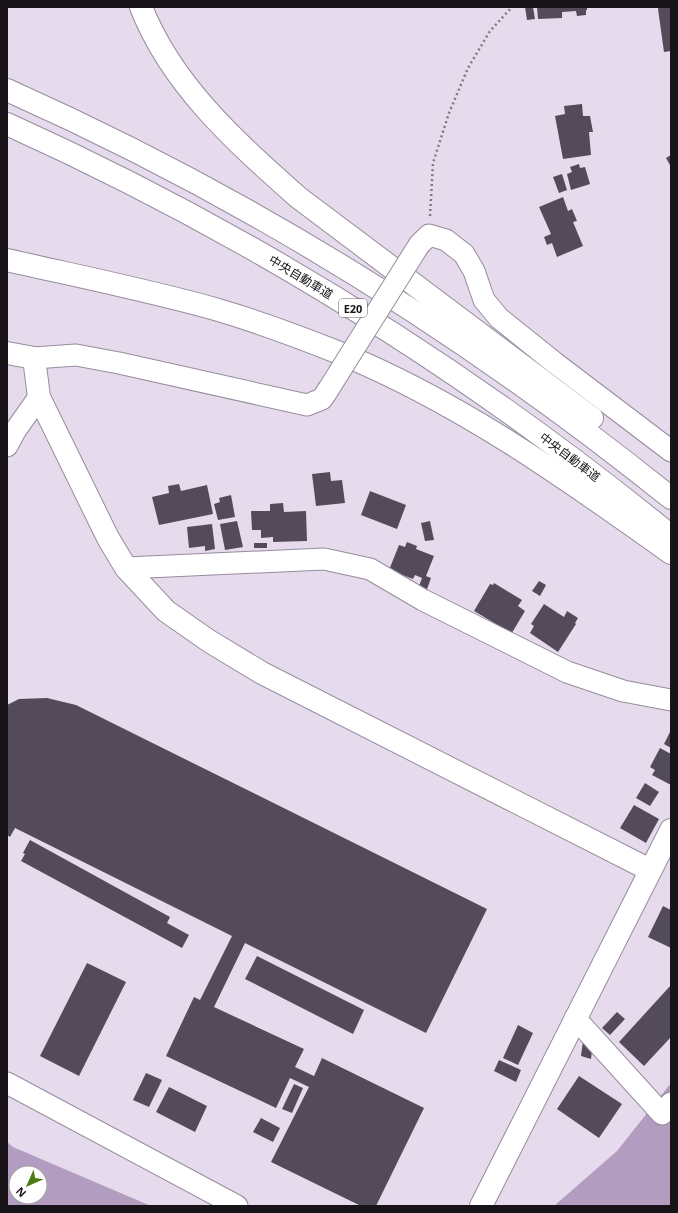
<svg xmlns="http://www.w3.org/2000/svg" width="678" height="1213" viewBox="0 0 678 1213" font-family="'Open Sans','Noto Sans JP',sans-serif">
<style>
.forest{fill:#b29cc0;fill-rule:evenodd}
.building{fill:#544b5a}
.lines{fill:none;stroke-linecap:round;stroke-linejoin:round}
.street-casing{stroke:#968c9d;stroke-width:23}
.secondary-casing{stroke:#968c9d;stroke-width:24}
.highway-casing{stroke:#968c9d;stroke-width:24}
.path{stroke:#807884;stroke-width:2.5;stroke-dasharray:2 3;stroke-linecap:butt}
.street{stroke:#fff;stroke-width:21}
.secondary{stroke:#fff;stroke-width:22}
.highway{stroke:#fff;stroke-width:22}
.street-bridge-casing{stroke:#968c9d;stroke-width:23;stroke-linecap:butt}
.street-bridge{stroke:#fff;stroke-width:21}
.labels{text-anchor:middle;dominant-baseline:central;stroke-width:4;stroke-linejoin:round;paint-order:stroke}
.shield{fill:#fff;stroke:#5d5a5e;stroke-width:1}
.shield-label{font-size:11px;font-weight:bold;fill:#171319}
.street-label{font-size:12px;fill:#171319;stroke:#fff}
</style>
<rect width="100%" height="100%" fill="#e6dbed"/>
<g class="forest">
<polygon points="671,1083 671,1206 554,1206 617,1151"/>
<path d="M7,1142L13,1147L151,1206H7ZM16,1173H40V1197H16Z"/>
</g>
<g class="building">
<polygon points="525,7 533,7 535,19 527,20"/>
<polygon points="537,7 587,7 587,10 586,10 586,15 577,16 576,11 562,12 562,18 538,19"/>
<polygon points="659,7 671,7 671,51 664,52 658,9"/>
<polygon points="582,104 583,116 590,116 593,132 589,132 591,155 563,159 555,116 565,114 564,106"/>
<polygon points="671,155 671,167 666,158"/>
<polygon points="579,164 580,168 585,167 590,184 571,190 567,174 572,172 570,167"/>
<polygon points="562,174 567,190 559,193 553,177"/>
<polygon points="563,197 568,211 572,209 577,221 573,222 583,246 557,257 552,243 547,245 544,237 551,234 539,207"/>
<polygon points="330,472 331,481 342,480 345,503 316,506 312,474"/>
<polygon points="179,484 181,491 207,485 213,514 159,525 152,497 169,493 168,486"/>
<polygon points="370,491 406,505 397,529 361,515"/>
<polygon points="231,495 235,517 218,520 214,504 220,502 219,498"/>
<polygon points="283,503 284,512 306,511 307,541 273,542 273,537 261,538 261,530 252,530 251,511 270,511 270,504"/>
<polygon points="237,521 243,547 225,550 220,524"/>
<polygon points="430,521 434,540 425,541 421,523"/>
<polygon points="212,524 215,549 205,551 205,546 189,548 187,527"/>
<polygon points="407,542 417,546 416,549 434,556 426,576 431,578 426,592 418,589 422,578 415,575 413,579 389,570 399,545 405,547"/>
<rect x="254" y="543" width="13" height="5"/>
<polygon points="539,581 546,585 540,596 532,591"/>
<polygon points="494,583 522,600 518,606 525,611 510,636 494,627 496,624 474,611 490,584 493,585"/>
<polygon points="544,604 564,617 567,611 578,618 575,623 576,624 558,652 530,633 534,626 531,624"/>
<polygon points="47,698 76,705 487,909 426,1033 245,943 214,1007 304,1049 295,1067 314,1076 322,1058 424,1108 376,1206 361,1206 271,1162 309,1087 290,1078 276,1108 166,1056 194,997 200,1000 232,936 15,828 10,837 7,835 7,705 19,699"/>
<polygon points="671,730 671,748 664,744"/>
<polygon points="660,748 671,754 671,785 652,775 655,770 650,767"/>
<polygon points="645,783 659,792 650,806 636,798"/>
<polygon points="634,805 659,819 646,843 620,828"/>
<polygon points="30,840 170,917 167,923 189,935 182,948 21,861 25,854 23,853"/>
<polygon points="663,906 671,910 671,948 648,937"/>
<polygon points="257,956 364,1010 353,1034 245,979"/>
<polygon points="87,963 126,982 79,1076 40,1056"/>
<polygon points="671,985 671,1037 644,1066 619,1042"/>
<polygon points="617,1012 625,1019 610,1035 602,1028"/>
<polygon points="518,1025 533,1033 518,1065 503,1058"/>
<polygon points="583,1041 593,1043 591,1059 581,1056"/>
<polygon points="499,1060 521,1070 516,1082 494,1071"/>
<polygon points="146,1073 162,1080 149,1107 133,1100"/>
<polygon points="579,1076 622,1104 599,1138 557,1109"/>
<polygon points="294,1084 303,1088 292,1113 282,1109"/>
<polygon points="169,1087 207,1106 195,1132 156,1112"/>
<polygon points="261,1118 280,1128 273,1142 253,1132"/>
</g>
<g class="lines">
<defs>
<g id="street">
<polyline points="419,245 429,235 446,240 464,254 474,271 484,300 499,318 555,363 671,451"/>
<polyline points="34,358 76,355 119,363 307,405 322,399 328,390"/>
<polyline points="7,446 15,431 39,397"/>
<polyline points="126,568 324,559 370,569 423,600 567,672 623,691 671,700"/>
<polyline points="575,1018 662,1114 671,1103"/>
<polyline points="7,1083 237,1206"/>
</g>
<g id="secondary">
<polyline points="7,353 34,358 39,397 108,538 126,568 166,611 209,641 262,673 650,870"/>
<polyline points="481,1206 671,830"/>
</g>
<g id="highway">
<path d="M141,7C172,86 237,143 299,198L592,418"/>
<path d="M7,90C245,196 468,335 671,498"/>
<path d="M7,124C246,232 468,370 671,536"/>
<path d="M7,260C77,276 147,290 215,309C256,321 297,336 337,352C458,401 566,478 671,553"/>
</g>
</defs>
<use href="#street" class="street-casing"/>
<use href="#secondary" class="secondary-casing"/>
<use href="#highway" class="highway-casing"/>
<polyline class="path" points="430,216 433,163 449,113 468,68 490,31 512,7"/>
<use href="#street" class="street"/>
<use href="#secondary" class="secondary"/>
<use href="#highway" class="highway"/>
<defs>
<polyline id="street-bridge" points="328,390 419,245"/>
</defs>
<use href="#street-bridge" class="street-bridge-casing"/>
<use href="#street-bridge" class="street-bridge"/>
</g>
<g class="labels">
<rect class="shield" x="339" y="299" width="28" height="18" rx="3"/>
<g class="shield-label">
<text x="353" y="308">E20</text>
</g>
<g class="street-label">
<text transform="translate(301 277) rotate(31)">中央自動車道</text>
<text transform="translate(570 457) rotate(37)">中央自動車道</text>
</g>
</g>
<rect width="678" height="1213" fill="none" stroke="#171319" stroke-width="16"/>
<g transform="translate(28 1185) rotate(225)"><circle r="19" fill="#ffffff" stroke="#a2a1a3"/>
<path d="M0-3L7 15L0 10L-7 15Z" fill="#4a7d0d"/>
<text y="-6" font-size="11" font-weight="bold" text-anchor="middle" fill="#171319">N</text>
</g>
</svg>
